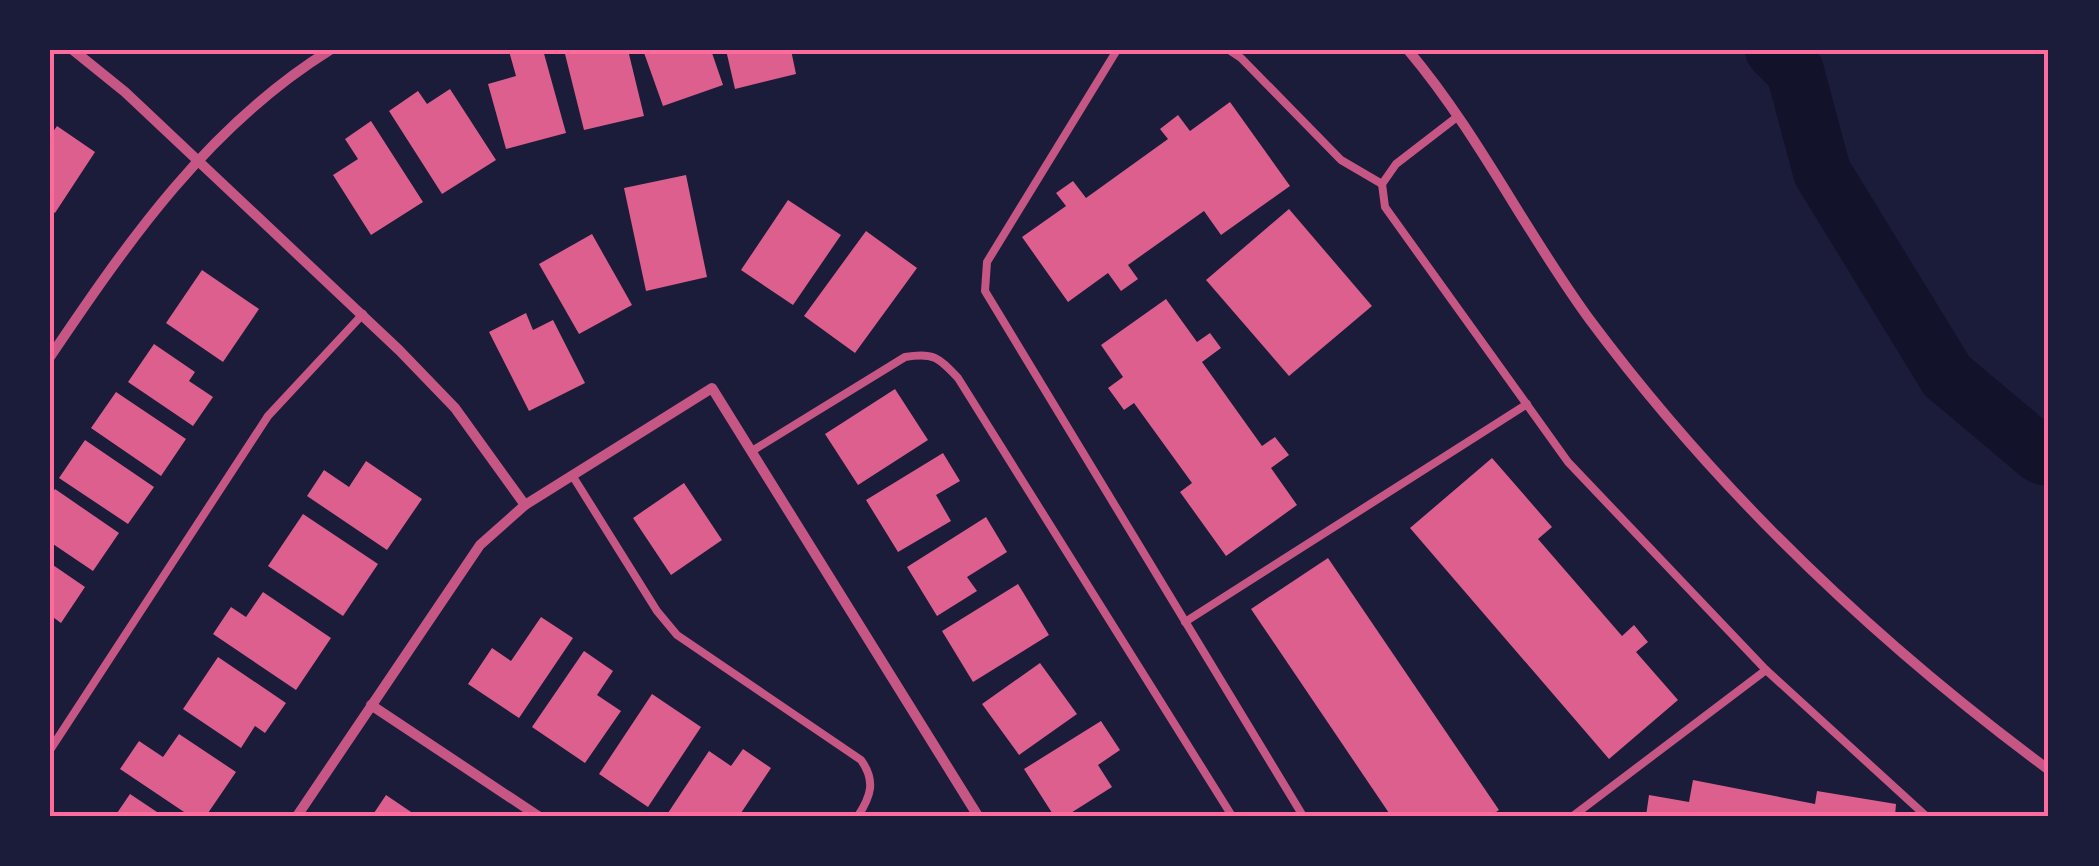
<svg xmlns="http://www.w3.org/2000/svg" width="2099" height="866" viewBox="0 0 2099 866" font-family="'Open Sans',sans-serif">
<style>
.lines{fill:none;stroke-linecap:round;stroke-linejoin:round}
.river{stroke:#12122b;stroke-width:58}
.building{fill:#dd5f8e}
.service{stroke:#c65784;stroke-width:8}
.minor{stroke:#c65784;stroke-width:10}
.neatline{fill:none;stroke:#ff6b9d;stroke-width:4}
</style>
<rect width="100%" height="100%" fill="#1b1b3a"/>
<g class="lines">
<polyline class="river" points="1774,50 1795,71 1822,172 1947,376 2041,455 2049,457"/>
</g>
<g class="building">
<polygon points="513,50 543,50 566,133 506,149 488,84 516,76 509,51"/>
<polygon points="564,50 628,50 644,116 584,130"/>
<polygon points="643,50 711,50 723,85 663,106"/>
<polygon points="726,50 791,50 796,74 735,89"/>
<polygon points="450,89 496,160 442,194 389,111 418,91 427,104"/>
<polygon points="1230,102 1290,186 1221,235 1204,211 1128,265 1138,279 1121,291 1108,273 1068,302 1022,237 1066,206 1056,193 1073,181 1086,198 1168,139 1160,129 1178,115 1190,131"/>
<polygon points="371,121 423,202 371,235 333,175 358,159 345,139"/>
<polygon points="57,126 95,152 55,213 50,210 50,136"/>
<polygon points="686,175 707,277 646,291 624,188"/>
<polygon points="788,200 841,235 793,305 741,270"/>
<polygon points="1289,209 1372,306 1289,376 1206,280"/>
<polygon points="866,231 917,268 855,353 804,316"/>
<polygon points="592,234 632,305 579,334 539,264"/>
<polygon points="202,270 259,309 223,362 166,323"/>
<polygon points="1166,299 1197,342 1210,333 1221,348 1202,362 1262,446 1275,437 1289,455 1271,468 1297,505 1226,556 1180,492 1192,483 1134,403 1124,410 1108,388 1123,377 1101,345"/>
<polygon points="526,313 533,330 553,320 585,383 529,411 489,332"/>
<polygon points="154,344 195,372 189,381 213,397 193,426 128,382"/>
<polygon points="895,389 928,440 858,485 825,434"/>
<polygon points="116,392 186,439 161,476 91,428"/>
<polygon points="85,440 154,487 128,524 59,478"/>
<polygon points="943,453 960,481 936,495 951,521 898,552 866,500"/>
<polygon points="1492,458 1552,527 1538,539 1622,636 1634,625 1648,642 1636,652 1678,700 1609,759 1410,528"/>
<polygon points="366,461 422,499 387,550 307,496 324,470 349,487"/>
<polygon points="684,483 722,540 671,575 633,518"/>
<polygon points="55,489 119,533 93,571 50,542 50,496"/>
<polygon points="303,514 378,564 343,616 268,566"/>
<polygon points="986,517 1007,552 967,577 977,591 937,616 907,567"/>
<polygon points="1328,558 1499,810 1490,816 1391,816 1251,609"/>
<polygon points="50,563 85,587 61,623 50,615"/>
<polygon points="1018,584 1049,635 973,682 942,631"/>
<polygon points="263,592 331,638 296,690 213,634 231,607 246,617"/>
<polygon points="541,617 573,638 519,718 468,684 492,648 511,661"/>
<polygon points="584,651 613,671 597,695 621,711 585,763 532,727"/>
<polygon points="218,657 286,703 265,733 255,726 241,748 183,709"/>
<polygon points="1040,663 1077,714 1019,755 982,704"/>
<polygon points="652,694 701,727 648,807 599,774"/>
<polygon points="1101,721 1120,750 1098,765 1112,787 1066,816 1054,816 1024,769"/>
<polygon points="179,734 236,772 206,816 190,816 120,769 139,741 163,757"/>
<polygon points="743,749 771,768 739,816 666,816 709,751 731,766"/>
<polygon points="1693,780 1815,804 1817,791 1896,804 1895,816 1646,816 1649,795 1689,802"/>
<polygon points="130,794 163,816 115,816"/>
<polygon points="386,795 417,816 372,816"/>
</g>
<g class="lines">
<g class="service">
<polyline points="1117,50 987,262 985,291 1303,816"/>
<polyline points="1229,50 1241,58 1341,160 1382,184"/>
<polyline points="1457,117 1396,164 1382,184 1385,207 1568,462 1766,670 1926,816"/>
<path d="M752,451L905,357C934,352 939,358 958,378L1232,816"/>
<path d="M572,475L657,611L677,635L861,760C876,781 871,796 858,816"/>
<polyline points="1185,622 1527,404"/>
<polyline points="50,750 268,416 363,314"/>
<polyline points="1573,816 1766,670"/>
</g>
<g class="minor">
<polyline points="73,50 125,92 399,350 455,408 525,505"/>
<path d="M1408,50C1478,133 1526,233 1590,320C1719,493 1876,642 2049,770"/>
<path d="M50,357C129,240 208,126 330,50"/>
<polyline points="371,705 538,816"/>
<polyline points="297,816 480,545 525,505 712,388 978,816"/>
</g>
</g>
<rect width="2099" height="866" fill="none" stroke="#1b1b3a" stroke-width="105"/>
<rect x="52" y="52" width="1994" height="762" class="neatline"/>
</svg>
